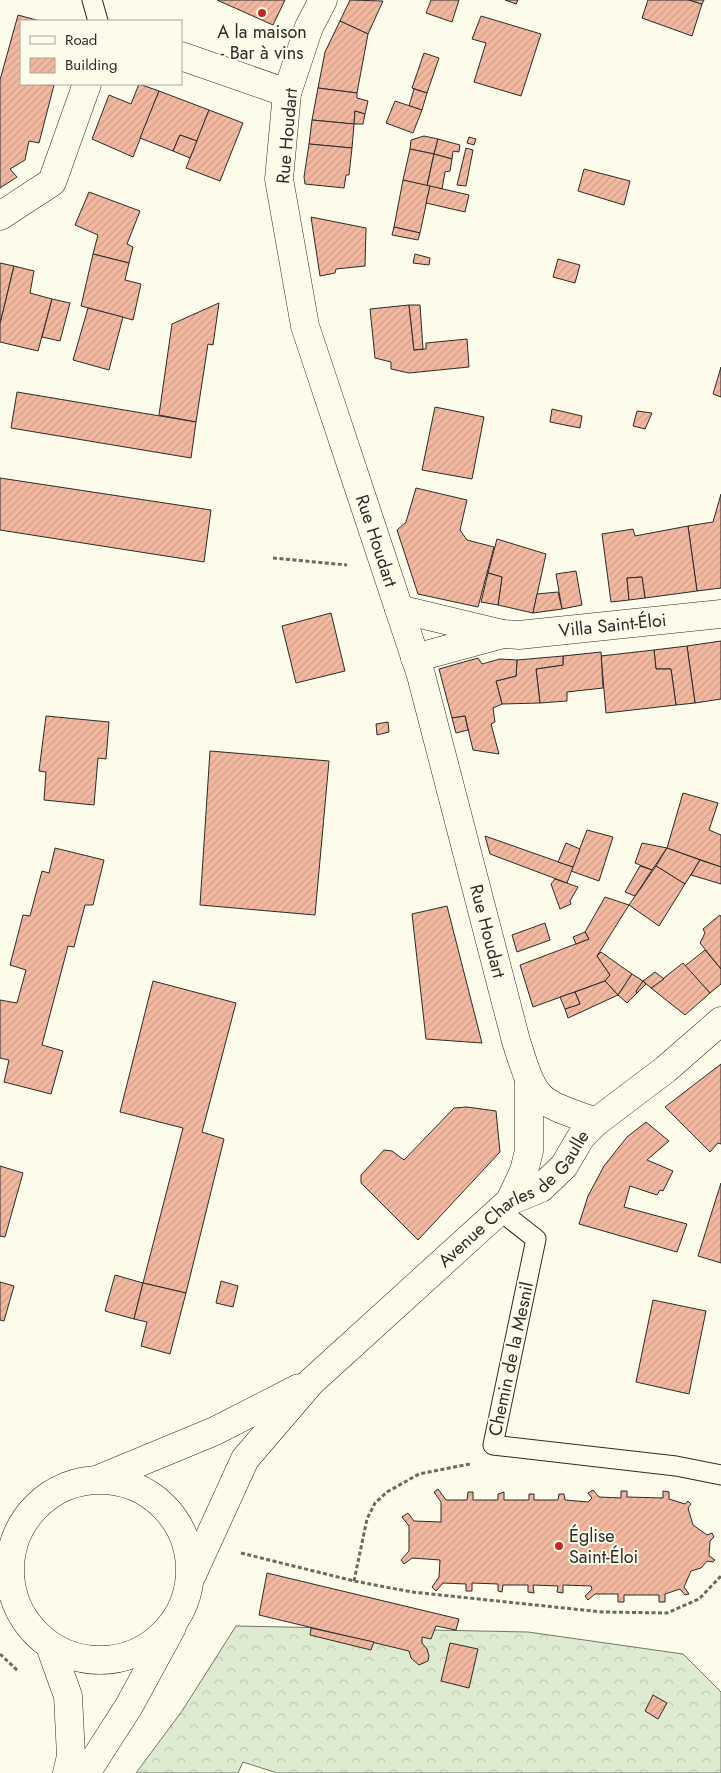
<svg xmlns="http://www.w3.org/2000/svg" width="721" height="1773" viewBox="0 0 721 1773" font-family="Jost,sans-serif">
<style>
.forest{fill:url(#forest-crowns);stroke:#74746e}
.building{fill:url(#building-hatch);stroke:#2b2b2b}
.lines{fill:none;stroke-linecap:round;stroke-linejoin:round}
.service-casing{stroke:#2b2b2b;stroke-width:21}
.minor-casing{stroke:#2b2b2b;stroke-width:29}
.tertiary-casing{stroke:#2b2b2b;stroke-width:29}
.path{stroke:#6a6964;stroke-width:3;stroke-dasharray:4 2.5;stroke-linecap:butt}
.service{stroke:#fdfbea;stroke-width:19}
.minor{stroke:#fdfbea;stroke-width:28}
.tertiary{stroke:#fdfbea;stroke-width:28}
.poi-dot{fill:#c62828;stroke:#fdfbea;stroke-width:2}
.labels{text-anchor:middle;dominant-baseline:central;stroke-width:4;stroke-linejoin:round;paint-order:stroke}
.poi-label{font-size:18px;fill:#2b2b2b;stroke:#fdfbea}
.street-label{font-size:18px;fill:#2b2b2b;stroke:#fdfbea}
</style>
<defs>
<pattern id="forest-crowns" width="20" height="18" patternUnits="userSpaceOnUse" patternTransform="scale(1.25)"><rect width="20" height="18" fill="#deebd1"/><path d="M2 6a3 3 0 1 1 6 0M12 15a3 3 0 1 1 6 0" fill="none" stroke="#bfcab4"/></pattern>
<pattern id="building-hatch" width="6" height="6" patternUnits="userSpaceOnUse" patternTransform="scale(1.25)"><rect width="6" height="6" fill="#f2b8a0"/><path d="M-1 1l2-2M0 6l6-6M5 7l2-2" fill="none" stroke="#d09e8a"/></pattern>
</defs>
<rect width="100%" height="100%" fill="#fdfbea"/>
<polygon class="forest" points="236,1626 528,1632 683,1654 721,1692 721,1773 277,1773 243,1762 238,1773 136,1773 182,1711"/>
<g class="building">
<polygon points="217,0 285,0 273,25"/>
<polygon points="350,0 383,1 368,34 340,21"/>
<polygon points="431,0 459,0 452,22 426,13"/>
<polygon points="505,0 518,0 516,4"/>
<polygon points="648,0 689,0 702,4 692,36 642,18"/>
<polygon points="689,0 704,0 702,4"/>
<polygon points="18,15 40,21 21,21 21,84 54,85 39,143 29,141 25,160 10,169 17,177 0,188 0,80"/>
<polygon points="481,16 541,34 521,96 474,82 486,43 472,39"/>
<polygon points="340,21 368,34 357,93 318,88 325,52"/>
<polygon points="424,53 439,58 427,93 412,88"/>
<polygon points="139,84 159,91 133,157 92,139 109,95 131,104"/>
<polygon points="318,88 357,93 357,98 368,101 365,114 355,111 354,124 312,120"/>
<polygon points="414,89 427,93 422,110 409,106"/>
<polygon points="159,91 209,110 197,141 180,135 173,151 140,138"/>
<polygon points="395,101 422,110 413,133 386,123"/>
<polygon points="209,110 243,123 220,181 186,168"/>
<polygon points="355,111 365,114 363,124 354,124"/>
<polygon points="312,120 354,124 352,148 309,144"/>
<polygon points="180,135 197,141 190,158 173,151"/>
<polygon points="424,136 438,139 434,154 410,149 411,140"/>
<polygon points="469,137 476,139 474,145 467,143"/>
<polygon points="438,139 460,145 459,152 453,151 452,159 434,154"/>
<polygon points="309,144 352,148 349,175 346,175 344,188 305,184 304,177"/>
<polygon points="466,148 473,150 466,186 457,185"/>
<polygon points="410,149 434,154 427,186 403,180"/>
<polygon points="434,154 452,159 450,171 445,172 442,189 427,186"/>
<polygon points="584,169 630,181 624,205 578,191"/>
<polygon points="403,180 430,186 420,233 394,227"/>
<polygon points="430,186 469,195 465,212 426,203"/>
<polygon points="89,192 140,211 127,244 133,247 129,263 93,254 98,235 75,225"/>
<polygon points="311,217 366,228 365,266 336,269 335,273 320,276"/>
<polygon points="394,227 420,233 418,240 392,235"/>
<polygon points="93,254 129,263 125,280 141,284 133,320 81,306"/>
<polygon points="415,254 430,258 429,265 413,263"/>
<polygon points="558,259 580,265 575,283 553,277"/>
<polygon points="0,263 14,266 1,320 0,320"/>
<polygon points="14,266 34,271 30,293 52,299 38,351 0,342 0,324"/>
<polygon points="52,299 70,303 60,341 42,337"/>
<polygon points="219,303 213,345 208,344 196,422 159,415 172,324"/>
<polygon points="409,305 414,350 426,349 426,343 467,339 469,367 409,373 391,369 391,362 375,358 370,309"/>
<polygon points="409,305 420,305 423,349 414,350"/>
<polygon points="88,308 123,317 109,370 73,360"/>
<polygon points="721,367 721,397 713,394"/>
<polygon points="17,392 196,422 191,458 11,428"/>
<polygon points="435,407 484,417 472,479 422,470"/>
<polygon points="552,409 582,416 580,428 550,422"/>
<polygon points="637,411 652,413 645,429 633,426"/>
<polygon points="0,478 211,510 204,562 0,530"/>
<polygon points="416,488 467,500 460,530 467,540 494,547 478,607 418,594 397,530 406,522"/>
<polygon points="721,494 721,588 697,591 688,526 713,522"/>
<polygon points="688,526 697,591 645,598 642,577 627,578 629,600 611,602 602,534 633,529 635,536"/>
<polygon points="497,539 546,554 533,613 498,605 502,577 488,573"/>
<polygon points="576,571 582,605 562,609 556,574"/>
<polygon points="488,573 502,577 498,605 481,602"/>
<polygon points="642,577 645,598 629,600 627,578"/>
<polygon points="558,592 562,609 533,613 537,594"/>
<polygon points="331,613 345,671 296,683 282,626"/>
<polygon points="721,641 721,699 695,703 687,646"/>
<polygon points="687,646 695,703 676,705 671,669 656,669 654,650"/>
<polygon points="654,650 656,669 671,669 676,705 606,713 601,656"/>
<polygon points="601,652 603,688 567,692 567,701 540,703 536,669 563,665 563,656"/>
<polygon points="563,656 563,665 536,669 540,703 502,704 496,681 516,676 517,660"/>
<polygon points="478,658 482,664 500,659 517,660 516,676 496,681 502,704 493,708 495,722 491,724 499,754 473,750 465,716 452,718 439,669"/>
<polygon points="46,716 109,722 106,759 98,758 94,805 44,800 46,772 39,771"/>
<polygon points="465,716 468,730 456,733 452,718"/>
<polygon points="388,722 389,732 377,735 376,724"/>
<polygon points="210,751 329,761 315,915 200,905"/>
<polygon points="683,793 718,803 709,830 721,835 721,867 667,848"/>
<polygon points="587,830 613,837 599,881 571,871"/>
<polygon points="485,836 573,867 567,883 490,854"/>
<polygon points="566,843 580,849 573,867 558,862"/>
<polygon points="642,843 667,848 652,870 635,863"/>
<polygon points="55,848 104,860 93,905 85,905 74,947 68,946 42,1045 63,1051 51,1094 4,1082 9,1060 0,1058 0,1000 17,1003 26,970 10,965 23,915 30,916 42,871 49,873"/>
<polygon points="667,848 700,860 685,884 656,866"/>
<polygon points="700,860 721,867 721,884 691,875"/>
<polygon points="640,866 652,870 635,896 625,892"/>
<polygon points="656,866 685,884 659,926 629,905"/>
<polygon points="555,879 578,887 570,901 571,904 560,909 551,884"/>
<polygon points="605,897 629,905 597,956 610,975 605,981 533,1007 520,965 589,939 585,932"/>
<polygon points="447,906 482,1043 426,1039 412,914"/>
<polygon points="720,915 721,917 721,969 700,943 705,933 703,929"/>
<polygon points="545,923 550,940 517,952 512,935"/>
<polygon points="585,932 589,939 576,944 573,937"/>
<polygon points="705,950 721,969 721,984 710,993 685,966"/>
<polygon points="601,952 632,974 618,995 605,981 610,975 597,956"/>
<polygon points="683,963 710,993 685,1015 651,988"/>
<polygon points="655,972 664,979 651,988 643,981"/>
<polygon points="632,974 643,981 637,993 627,1003 618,995"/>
<polygon points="153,981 236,1003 202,1132 224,1139 186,1293 143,1283 183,1128 120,1112"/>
<polygon points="605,981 618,995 568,1018 565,1009 580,1004 575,992"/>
<polygon points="643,981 646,984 637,993 636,991"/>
<polygon points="575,992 580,1004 565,1009 560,997"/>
<polygon points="721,1064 721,1144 718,1143 710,1152 665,1107"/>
<polygon points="467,1107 496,1111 500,1152 418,1240 361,1183 361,1175 384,1150 392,1151 404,1160 454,1108"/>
<polygon points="646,1122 669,1141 647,1160 673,1171 663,1191 660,1190 657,1195 630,1186 624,1207 687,1224 677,1252 579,1224 588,1196 604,1166 627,1137"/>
<polygon points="0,1166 23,1173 5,1237 0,1236"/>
<polygon points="721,1183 721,1263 698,1256"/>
<polygon points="115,1275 143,1283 134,1319 105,1311"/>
<polygon points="221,1281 238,1286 233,1307 216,1303"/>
<polygon points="0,1282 14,1286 4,1321 0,1320"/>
<polygon points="143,1283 186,1293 170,1354 141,1346 147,1322 134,1319"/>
<polygon points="653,1300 706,1311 689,1394 636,1382"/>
<polygon points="438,1489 446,1500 467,1500 468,1492 473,1492 473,1500 498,1500 498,1494 504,1492 504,1500 529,1500 529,1494 534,1494 534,1500 558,1500 559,1494 564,1494 565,1500 588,1502 592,1498 588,1493 593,1490 599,1497 621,1498 621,1491 627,1491 627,1497 663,1498 663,1491 669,1492 669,1499 685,1504 688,1501 691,1504 688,1508 693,1525 707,1535 712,1533 714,1537 710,1541 709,1556 715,1560 713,1562 707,1561 701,1568 691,1571 684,1587 689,1594 685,1595 680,1589 665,1594 665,1602 659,1602 659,1595 624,1595 624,1602 618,1602 618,1594 595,1594 588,1600 585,1596 592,1589 591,1586 563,1585 563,1593 557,1592 558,1586 533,1585 534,1593 528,1592 528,1585 503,1585 502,1592 498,1591 498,1584 472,1583 472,1591 466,1591 466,1584 443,1583 436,1591 432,1587 439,1577 440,1560 412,1558 404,1564 401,1560 409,1551 409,1526 402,1517 408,1513 414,1521 441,1522 441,1502 434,1492"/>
<polygon points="267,1573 459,1619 456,1630 436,1626 431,1639 422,1637 422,1643 427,1649 429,1656 428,1661 419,1665 411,1658 409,1651 259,1615"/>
<polygon points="311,1628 374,1642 371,1650 310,1635"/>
<polygon points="450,1643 478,1649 469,1688 441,1681"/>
<polygon points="653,1695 667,1703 658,1719 645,1711"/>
</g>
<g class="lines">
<defs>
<g id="service">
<polyline points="92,0 98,21"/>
<polyline points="499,1210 536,1239 493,1445 676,1466 721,1475"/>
</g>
<g id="minor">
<polyline points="181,56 287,93"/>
<polyline points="0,216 52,182 87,84"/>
<polyline points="399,609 503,634 415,658"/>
<path id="s1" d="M503,634L519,635L721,614"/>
<polyline points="0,1586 11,1587"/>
<polyline points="50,1646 68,1696 71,1756 67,1773"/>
<polyline points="86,1773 129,1706 172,1627"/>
</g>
<g id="tertiary">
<path id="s2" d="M323,0L309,27L287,93L279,179L305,326L421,675L516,1041C536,1104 535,1100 596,1122"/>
<polyline points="510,1201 524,1171 529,1151 529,1082"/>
<polyline points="99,1479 215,1431 299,1388"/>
<circle cx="100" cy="1570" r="90"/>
<path id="s3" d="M192,1575L245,1459L311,1382L510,1201L541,1188L564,1166L581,1137L596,1122L666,1069L721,1021"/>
</g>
</defs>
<use href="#service" class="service-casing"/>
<use href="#minor" class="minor-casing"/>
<use href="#tertiary" class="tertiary-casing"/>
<g class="path">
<polyline points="273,558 347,565"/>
<polyline points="241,1553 354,1581 412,1592 602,1612 667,1613 699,1599 721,1576"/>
<polyline points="354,1581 367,1519 375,1503 387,1492 419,1474 470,1464"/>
<polyline points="0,1654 19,1672"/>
</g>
<use href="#service" class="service"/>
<use href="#minor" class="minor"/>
<use href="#tertiary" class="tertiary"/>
</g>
<g class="poi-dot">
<circle cx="262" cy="13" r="5"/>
<circle cx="559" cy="1546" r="5"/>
</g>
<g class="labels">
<g class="poi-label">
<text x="262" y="32">A la maison<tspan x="262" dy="21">- Bar à vins</tspan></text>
<text x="569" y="1536" text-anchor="start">Église<tspan x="569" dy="21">Saint-Éloi</tspan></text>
</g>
<g class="street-label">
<text transform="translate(287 136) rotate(-85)">Rue Houdart</text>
<text stroke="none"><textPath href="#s2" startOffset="562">Rue Houdart</textPath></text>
<text stroke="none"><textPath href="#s1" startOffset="110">Villa Saint-Éloi</textPath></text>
<text stroke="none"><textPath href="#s2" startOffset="968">Rue Houdart</textPath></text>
<text stroke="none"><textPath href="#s3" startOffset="504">Avenue Charles de Gaulle</textPath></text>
<text transform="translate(511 1359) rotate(-78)">Chemin de la Mesnil</text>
</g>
</g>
<rect x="20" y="20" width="162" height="65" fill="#fdfbea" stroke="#a9a89e"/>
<rect x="30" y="36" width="25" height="8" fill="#fdfbea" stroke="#a9a89e"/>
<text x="65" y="45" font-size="15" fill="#2b2b2b">Road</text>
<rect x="30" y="58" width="25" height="15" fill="url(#building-hatch)" stroke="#a9a89e"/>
<text x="65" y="70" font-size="15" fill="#2b2b2b">Building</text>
</svg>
